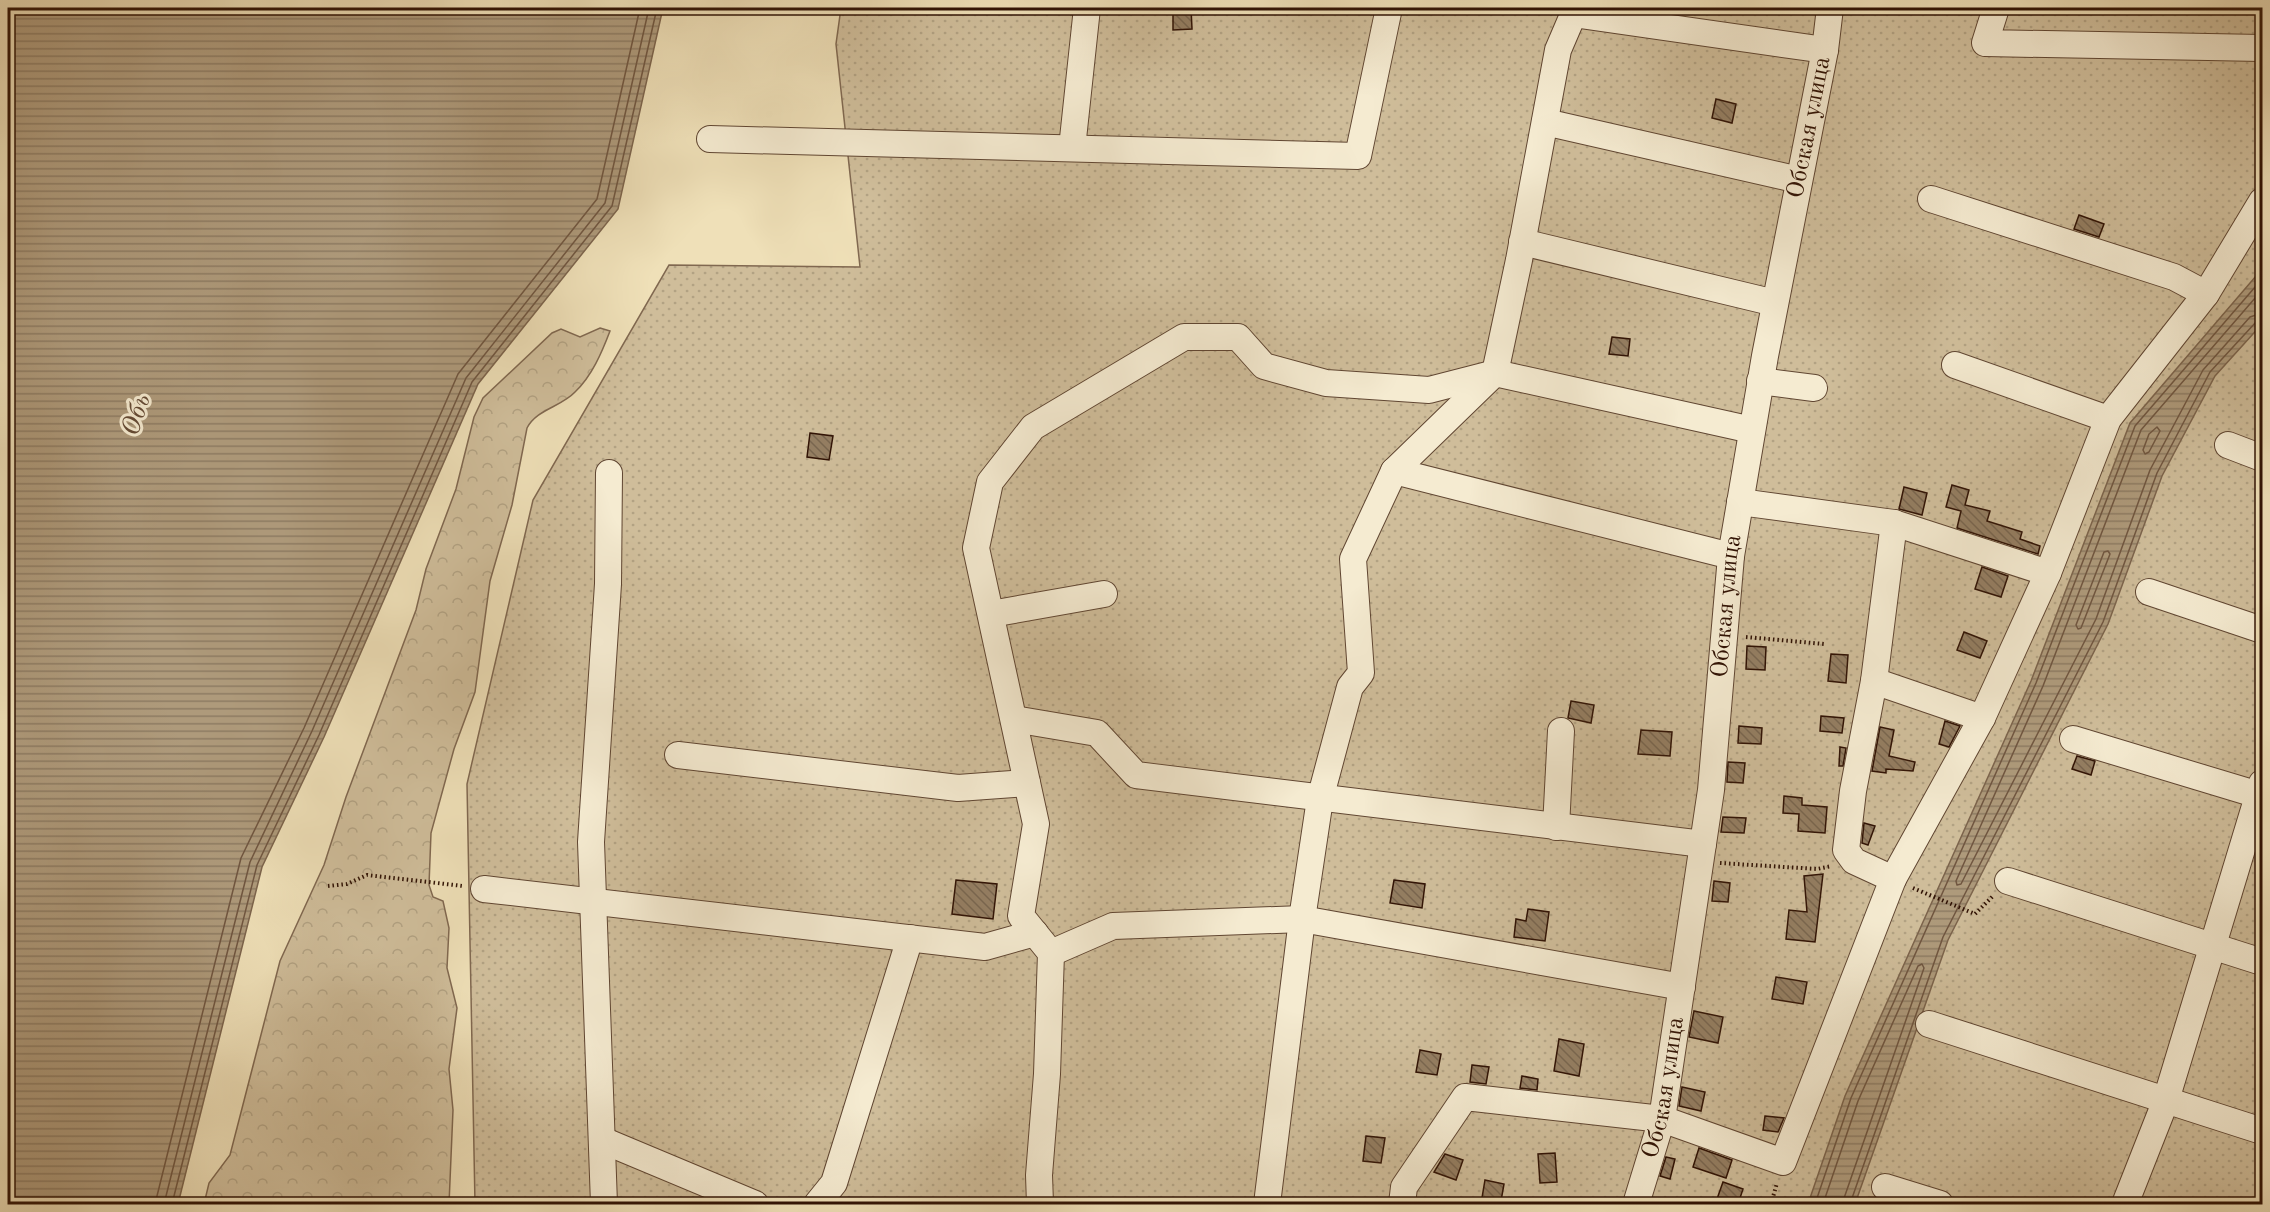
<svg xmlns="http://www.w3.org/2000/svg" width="2270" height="1212" viewBox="0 0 2270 1212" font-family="'Old Standard TT',serif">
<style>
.grass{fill:url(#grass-dots);stroke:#806850;stroke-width:1.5}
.forest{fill:url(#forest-crowns);stroke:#806850;stroke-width:1.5}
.water{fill:url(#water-rules);stroke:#7c644c;stroke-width:1.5}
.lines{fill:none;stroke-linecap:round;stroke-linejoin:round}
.shore{stroke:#705640;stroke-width:1.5}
.building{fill:url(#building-back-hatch);stroke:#311305;stroke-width:1.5}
.minor-casing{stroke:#604632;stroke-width:28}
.path{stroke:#311305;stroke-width:4;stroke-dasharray:1.5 3;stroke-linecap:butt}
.minor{stroke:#f5ebd1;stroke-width:26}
.labels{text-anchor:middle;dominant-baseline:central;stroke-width:6;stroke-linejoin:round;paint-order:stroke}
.street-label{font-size:24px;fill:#311305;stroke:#f5ebd1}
.water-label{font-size:26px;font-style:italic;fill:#634934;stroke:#f5ebd1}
</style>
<defs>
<pattern id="grass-dots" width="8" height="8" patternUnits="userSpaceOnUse" patternTransform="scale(1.5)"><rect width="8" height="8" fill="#cfbd9a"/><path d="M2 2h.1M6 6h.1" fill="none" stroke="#b2a283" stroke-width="1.8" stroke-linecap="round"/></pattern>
<pattern id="forest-crowns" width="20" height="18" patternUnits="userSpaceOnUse" patternTransform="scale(1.5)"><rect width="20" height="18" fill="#cfbd9a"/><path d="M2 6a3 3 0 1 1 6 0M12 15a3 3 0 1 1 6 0" fill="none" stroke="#b2a283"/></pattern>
<pattern id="water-rules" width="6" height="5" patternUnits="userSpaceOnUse" patternTransform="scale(1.5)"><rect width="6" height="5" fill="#ae9a7b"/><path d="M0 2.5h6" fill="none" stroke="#8e7c63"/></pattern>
<pattern id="building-back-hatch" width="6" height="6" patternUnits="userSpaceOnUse" patternTransform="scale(1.5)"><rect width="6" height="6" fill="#947e62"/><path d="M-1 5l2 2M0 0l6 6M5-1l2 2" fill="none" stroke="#79664f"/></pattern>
</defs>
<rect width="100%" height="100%" fill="#efe0b8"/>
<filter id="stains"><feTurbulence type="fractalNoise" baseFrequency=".00333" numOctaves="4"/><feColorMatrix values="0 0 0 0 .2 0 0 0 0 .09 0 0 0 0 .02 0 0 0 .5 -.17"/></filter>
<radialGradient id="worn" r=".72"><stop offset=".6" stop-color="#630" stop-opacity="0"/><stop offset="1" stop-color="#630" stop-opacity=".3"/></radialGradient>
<polygon class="grass" points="841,8 2262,8 2262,1204 475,1204 467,784 533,500 669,265 860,267 836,44"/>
<path class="forest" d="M600,328L610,331C602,352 592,376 575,392C561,407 537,409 527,428L512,505L490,581L475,692L454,749L431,833L429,885L433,897L443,901L449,928L447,968L457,1008L449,1069L453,1110L449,1204H204L209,1183L230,1155L280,961L324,865L346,797L416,610L426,569L456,489L474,417L483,398L552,333L561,329L580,337Z"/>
<g class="water">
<polygon points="8,8 663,8 618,209 478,384 324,737 262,867 178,1204 8,1204"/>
<polygon points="2262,269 2262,324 2215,376 2162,476 2108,624 1948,940 1855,1204 1808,1204 1845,1096 2031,681 2130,423"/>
</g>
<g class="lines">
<g class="shore">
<polyline points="2262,290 2141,430 2043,686 1956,881 1957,885 1961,884 2096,619 2150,470 2203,370 2250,317 2262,313"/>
<polygon points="2157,427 2160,431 2149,452 2145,454 2143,450 2149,434"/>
<polygon points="2108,551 2110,554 2081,628 2078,629 2076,625 2104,552"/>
<polyline points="155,1204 241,858 304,728 458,374 597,199 640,8"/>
<polyline points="164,1204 250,862 312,731 466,378 605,203 649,8"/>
<polyline points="172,1204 257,865 319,735 472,382 612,206 657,8"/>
<polyline points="1815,1204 1851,1098 2036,683 2135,426 2262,279"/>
<polyline points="1823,1204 1858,1101 1918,966 1922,964 1924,968 1842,1204"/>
<polyline points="1850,1204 1943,937 2103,622 2157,473 2210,372 2256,322 2262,320"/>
</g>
</g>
<g class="building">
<polygon points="1173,8 1191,8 1192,29 1173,30"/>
<polygon points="1716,99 1736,104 1732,123 1712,118"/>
<polygon points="2079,215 2104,224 2099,237 2074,229"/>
<polygon points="1612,337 1630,339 1628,356 1609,354"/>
<polygon points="810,433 833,436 829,460 807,457"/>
<polygon points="1952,485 1969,490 1965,505 1990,511 1987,521 2022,532 2020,539 2040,546 2038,554 1957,528 1961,511 1946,507"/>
<polygon points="1904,487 1927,493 1922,515 1899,509"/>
<polygon points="1982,567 2008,576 2001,597 1975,589"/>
<polygon points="1964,632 1987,641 1980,658 1957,650"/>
<polygon points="1747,646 1766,647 1765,670 1746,669"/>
<polygon points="1831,654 1848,655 1846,683 1828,681"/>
<polygon points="1571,701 1594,705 1591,723 1568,718"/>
<polygon points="1821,716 1844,718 1842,733 1820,731"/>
<polygon points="1945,721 1960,726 1949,747 1939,744"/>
<polygon points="1739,726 1762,728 1761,744 1738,743"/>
<polygon points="1880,727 1894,730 1889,756 1915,762 1913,771 1886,769 1886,773 1872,771"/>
<polygon points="1641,730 1672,732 1670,756 1638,754"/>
<polygon points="1840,747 1846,748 1843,766 1839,766"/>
<polygon points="2077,756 2095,761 2091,775 2072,769"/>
<polygon points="1728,762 1745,763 1743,783 1727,782"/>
<polygon points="1784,796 1802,798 1802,805 1827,807 1825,833 1798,831 1799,814 1783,813"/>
<polygon points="1723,817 1746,818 1744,833 1721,832"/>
<polygon points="1864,823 1875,826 1868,845 1862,843"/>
<polygon points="1823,874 1815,942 1786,939 1789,910 1807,912 1804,876"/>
<polygon points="956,880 997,884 993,919 952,914"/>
<polygon points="1394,880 1425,884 1422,908 1390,903"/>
<polygon points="1714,881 1730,883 1728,902 1712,901"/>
<polygon points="1528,909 1549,912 1545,941 1514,937 1516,919 1526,921"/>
<polygon points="1776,977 1807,982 1803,1004 1772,999"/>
<polygon points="1694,1011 1723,1017 1718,1043 1689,1037"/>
<polygon points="1559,1039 1584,1044 1579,1076 1554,1071"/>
<polygon points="1420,1050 1441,1054 1437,1075 1416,1072"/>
<polygon points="1472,1065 1489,1067 1486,1084 1470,1082"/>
<polygon points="1522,1076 1538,1079 1537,1090 1520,1088"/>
<polygon points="1682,1087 1705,1092 1701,1111 1679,1106"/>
<polygon points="1765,1116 1784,1118 1778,1132 1763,1130"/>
<polygon points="1366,1136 1385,1138 1381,1163 1363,1161"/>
<polygon points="1699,1148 1732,1160 1726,1178 1693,1167"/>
<polygon points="1555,1153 1557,1182 1540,1183 1538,1154"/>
<polygon points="1445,1154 1463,1160 1456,1180 1434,1172"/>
<polygon points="1666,1157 1675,1159 1670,1179 1660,1176"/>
<polygon points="1485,1180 1504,1184 1501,1201 1482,1198"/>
<polygon points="1723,1182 1743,1189 1738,1204 1717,1199"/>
</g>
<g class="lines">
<defs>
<g id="minor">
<polyline points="1996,8 1985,43 2262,48"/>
<polyline points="1573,14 1825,50"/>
<polyline points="1545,122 1799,180"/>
<polyline points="710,139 1358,156 1389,8"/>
<polyline points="1072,148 1087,8"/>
<polyline points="1931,199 2174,277 2206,294 2262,201"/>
<polyline points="1522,242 1775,303"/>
<polyline points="1955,365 2108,419"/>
<polyline points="1760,381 1814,388"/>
<polyline points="2228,445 2262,458"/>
<polyline points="1394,471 1731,556"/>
<polyline points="1740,502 1894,523 2048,573"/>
<polyline points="2149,592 2262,630"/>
<polyline points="991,614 1104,594"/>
<polyline points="1874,681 1982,718"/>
<polyline points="1014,719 1097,733 1136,775 1703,844"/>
<polyline points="2073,739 2262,796"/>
<polyline points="678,755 958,788 1027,783"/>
<polyline points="1556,827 1561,731"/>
<polyline points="1893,879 1982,718 2048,573 2108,419 2206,294"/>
<polyline points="2008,881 2262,962"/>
<polyline points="484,889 985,947 1035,933"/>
<polyline points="1051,953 1113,926 1302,919 1682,987"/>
<polyline points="1929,1024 2262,1131"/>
<polyline points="602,1140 755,1204"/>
<polyline points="1885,1187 1940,1204"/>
<polyline points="604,1204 591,842 608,584 609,473"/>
<polyline points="817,1204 834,1183 910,938"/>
<polyline points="1040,1204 1039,1175 1047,1074 1051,953 1021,916 1036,824 976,548 990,482 1033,427 1184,337 1238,337 1264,366 1326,383 1429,390 1495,373 1752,430"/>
<polyline points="1267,1204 1302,919 1320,799 1350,687 1361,673 1353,559 1394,471 1495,373 1519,260 1558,50 1576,8"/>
<polyline points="1402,1204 1404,1187 1465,1097 1662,1119 1783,1162 1893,879 1854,861 1846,850 1853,791 1874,681 1894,523"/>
<path id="s1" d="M1636,1204L1662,1119L1711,790L1731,556L1765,356L1825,50L1830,8"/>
<polyline points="2125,1204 2166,1100 2262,783"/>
</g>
</defs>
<use href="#minor" class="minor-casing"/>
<g class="path">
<polyline points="1746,637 1824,644"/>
<polyline points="1720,863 1817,869 1832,866"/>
<polyline points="328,886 347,884 367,875 463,886"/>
<polyline points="1913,888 1975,914 1994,895"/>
<polyline points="1771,1204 1777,1183"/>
</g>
<use href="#minor" class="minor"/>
</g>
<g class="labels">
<g class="street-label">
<text stroke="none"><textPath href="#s1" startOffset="1092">Обская улица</textPath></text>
<text stroke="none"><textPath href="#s1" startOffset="606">Обская улица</textPath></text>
<text stroke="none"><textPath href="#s1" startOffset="120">Обская улица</textPath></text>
</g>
<g class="water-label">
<text transform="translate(137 415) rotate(-72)">Обь</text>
</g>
</g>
<rect width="2270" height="1212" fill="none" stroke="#efe0b8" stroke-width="30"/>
<rect x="9" y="9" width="2252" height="1194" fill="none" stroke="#311305" stroke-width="3"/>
<rect x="15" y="15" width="2240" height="1182" fill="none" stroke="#311305" stroke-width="1.5"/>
<rect width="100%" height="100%" filter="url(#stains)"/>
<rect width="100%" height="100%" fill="url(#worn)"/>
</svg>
